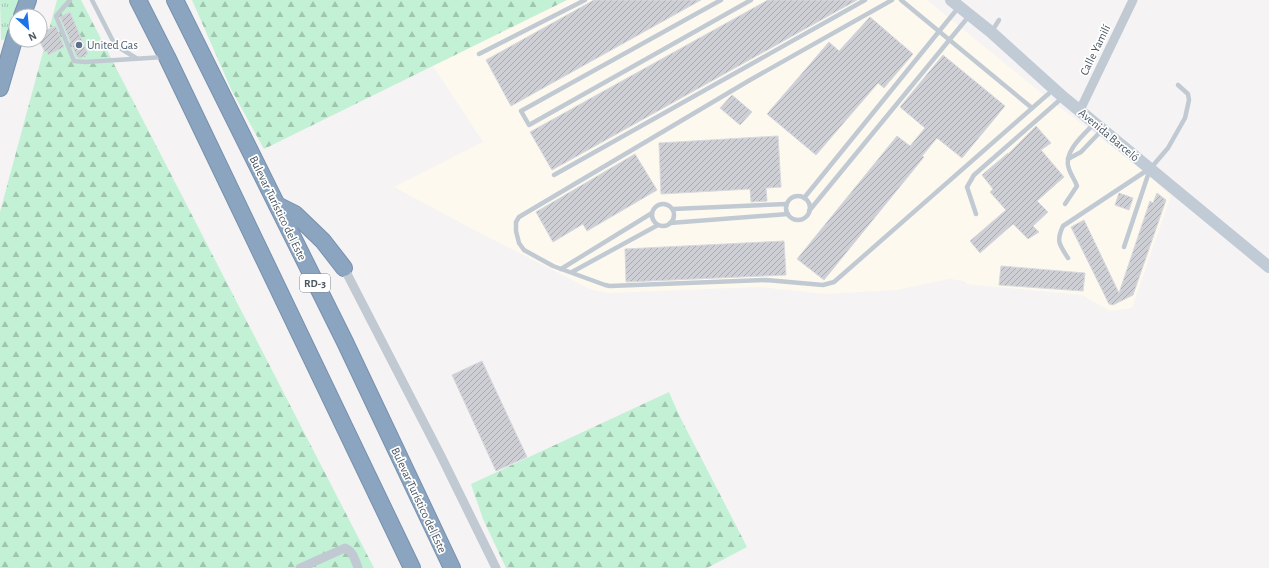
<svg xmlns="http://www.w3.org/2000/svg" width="1269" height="568" viewBox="0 0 1269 568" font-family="'Alegreya Sans',sans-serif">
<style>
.commercial{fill:#fdf9ef}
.grass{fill:url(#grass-tufts)}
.forest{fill:url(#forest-firs)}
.building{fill:url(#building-hatch);stroke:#d7d9de}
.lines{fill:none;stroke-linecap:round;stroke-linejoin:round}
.highway-casing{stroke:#7690ad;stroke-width:18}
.lane{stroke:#c1cad2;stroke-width:4.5}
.street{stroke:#c1cad2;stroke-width:9}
.secondary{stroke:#c1cbd6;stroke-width:12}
.highway{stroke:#8ba5c1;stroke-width:16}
.service-dot{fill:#5c6f8a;stroke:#fff;stroke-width:1.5}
.labels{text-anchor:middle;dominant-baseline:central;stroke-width:3.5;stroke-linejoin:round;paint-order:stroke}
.shield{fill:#fff;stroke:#808990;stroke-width:1}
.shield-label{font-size:11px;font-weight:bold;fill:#4a5661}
.service-label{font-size:12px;fill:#4e5e75;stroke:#fff;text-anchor:start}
.street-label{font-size:12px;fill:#4a5661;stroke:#fff}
</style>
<defs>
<pattern id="grass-tufts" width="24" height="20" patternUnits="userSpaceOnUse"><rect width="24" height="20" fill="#c3f1d5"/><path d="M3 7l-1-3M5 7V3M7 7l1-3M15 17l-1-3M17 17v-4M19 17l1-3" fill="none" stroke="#a0c6b0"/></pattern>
<pattern id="forest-firs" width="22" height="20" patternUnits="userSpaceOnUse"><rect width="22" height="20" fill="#c3f1d5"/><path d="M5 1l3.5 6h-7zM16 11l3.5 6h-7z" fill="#a0c6b0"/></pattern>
<pattern id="building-hatch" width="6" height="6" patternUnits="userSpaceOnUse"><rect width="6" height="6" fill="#cdcfd5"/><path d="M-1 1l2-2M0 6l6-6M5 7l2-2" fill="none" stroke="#a8abb0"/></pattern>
</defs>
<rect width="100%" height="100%" fill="#f5f3f3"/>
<polygon class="commercial" points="567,0 927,0 1050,100 1143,170 1171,196 1132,308 1110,311 1082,295 967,284 965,281 949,279 897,290 825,294 759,287 609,293 592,290 480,233 394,187 483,142 433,66"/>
<polygon class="grass" points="0,0 22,0 12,34 7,39 1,40"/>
<g class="forest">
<polygon points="57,0 81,0 374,568 0,568 0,212"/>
<polygon points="192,0 567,0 264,149 231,89"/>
<polygon points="669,392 680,417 747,547 707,568 506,568 483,519 471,484"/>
</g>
<g class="building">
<polygon points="594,0 701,0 511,106 486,60"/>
<polygon points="768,0 857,0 552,170 530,132"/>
<polygon points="70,12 88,54 80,58 77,57 60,17"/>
<polygon points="870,17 913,54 884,88 878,83 816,155 767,114 829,42 839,51"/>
<polygon points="56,26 64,47 48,55 47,51 45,52 40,42 40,33"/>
<polygon points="943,55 1005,106 962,158 937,138 922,156 924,157 824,280 797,259 897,136 910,146 925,128 900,107"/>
<polygon points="732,95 752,112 740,125 720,108"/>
<polygon points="1036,126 1051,143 1041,150 1064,177 1037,201 1048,212 1033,226 1039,232 1028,239 1013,224 980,253 970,241 1006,210 990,192 993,189 982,175 1008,153 1008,154"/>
<polygon points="778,136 781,187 766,188 767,201 751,202 750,189 661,194 659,143"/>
<polygon points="635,154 657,190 587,231 583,224 553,242 536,212"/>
<polygon points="1119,193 1133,198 1129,210 1115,205"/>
<polygon points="1157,193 1166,200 1133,295 1113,305 1109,304 1071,227 1084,220 1119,293 1150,201 1153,203"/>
<polygon points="784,241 786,275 626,282 625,249"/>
<polygon points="1001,266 1085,273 1083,291 999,285"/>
<polygon points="482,361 527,457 496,471 452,375"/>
</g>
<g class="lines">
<defs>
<g id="highway">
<polyline points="138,0 167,57 412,568"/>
<polyline points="175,0 345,342 452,568"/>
<polyline points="22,16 28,0"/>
<polyline points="0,88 16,33"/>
<polyline points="277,205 295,214 323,241 344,268"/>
</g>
</defs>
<use href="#highway" class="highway-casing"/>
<g class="lane">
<polyline points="70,0 56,16 74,61 85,62 164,57"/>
<polyline points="92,0 115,45 136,58"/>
<polyline points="721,0 521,111 529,125 751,0"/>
<polyline points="892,0 750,80 519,217 516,222 516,231 519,243 524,250 553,266 605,285 610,286 766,280 823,285 834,282 1054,89"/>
<polyline points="901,0 1032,108"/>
<polyline points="992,31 999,20"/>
<polyline points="479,54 585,0"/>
<polyline points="1068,159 1081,152 1101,131"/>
<polyline points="554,175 865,0"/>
<circle cx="798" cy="208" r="12"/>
<polyline points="804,198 958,8"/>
<path d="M1065,204L1077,186C1075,180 1071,175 1069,169C1062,153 1084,134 1094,124"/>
<circle cx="663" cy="215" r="11"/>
<polyline points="673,209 787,204"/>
<polyline points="809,211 969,16"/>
<polyline points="976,214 967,187 974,175 1062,98"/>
<polyline points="670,223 788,214"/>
<polyline points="1124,247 1150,169 1168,148 1185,118 1189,100 1188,94 1178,85"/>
<path d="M1068,258C1059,244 1056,241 1063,226L1149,169"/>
<polyline points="561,269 652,213"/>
<polyline points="572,272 658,225"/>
</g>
<g class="street">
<polyline points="1080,110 1133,0"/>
<polyline points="344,268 441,456 496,568"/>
<path d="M300,568L345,548C353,551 355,560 358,568"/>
</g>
<polyline class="secondary" points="951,0 991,32 1063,97 1269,267"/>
<use href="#highway" class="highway"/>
</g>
<circle class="service-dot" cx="79" cy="45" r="4"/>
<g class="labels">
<rect class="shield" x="300" y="274" width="30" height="18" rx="3"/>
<g class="shield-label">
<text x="315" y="283">RD-3</text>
</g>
<g class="service-label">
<text x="87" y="45">United Gas</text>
</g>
<g class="street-label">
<text transform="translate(1095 50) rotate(-64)">Calle Yamilí</text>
<text transform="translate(1109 135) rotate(40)">Avenida Barceló</text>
<text transform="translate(278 208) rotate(64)">Bulevar Turístico del Este</text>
<text transform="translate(419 500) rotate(65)">Bulevar Turístico del Este</text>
</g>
</g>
<g transform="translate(28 28) rotate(153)"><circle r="19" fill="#ffffff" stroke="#b7bbc0"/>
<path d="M0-3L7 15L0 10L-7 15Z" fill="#1a73e8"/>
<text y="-6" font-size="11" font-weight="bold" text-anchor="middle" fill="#4a5661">N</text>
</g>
</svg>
